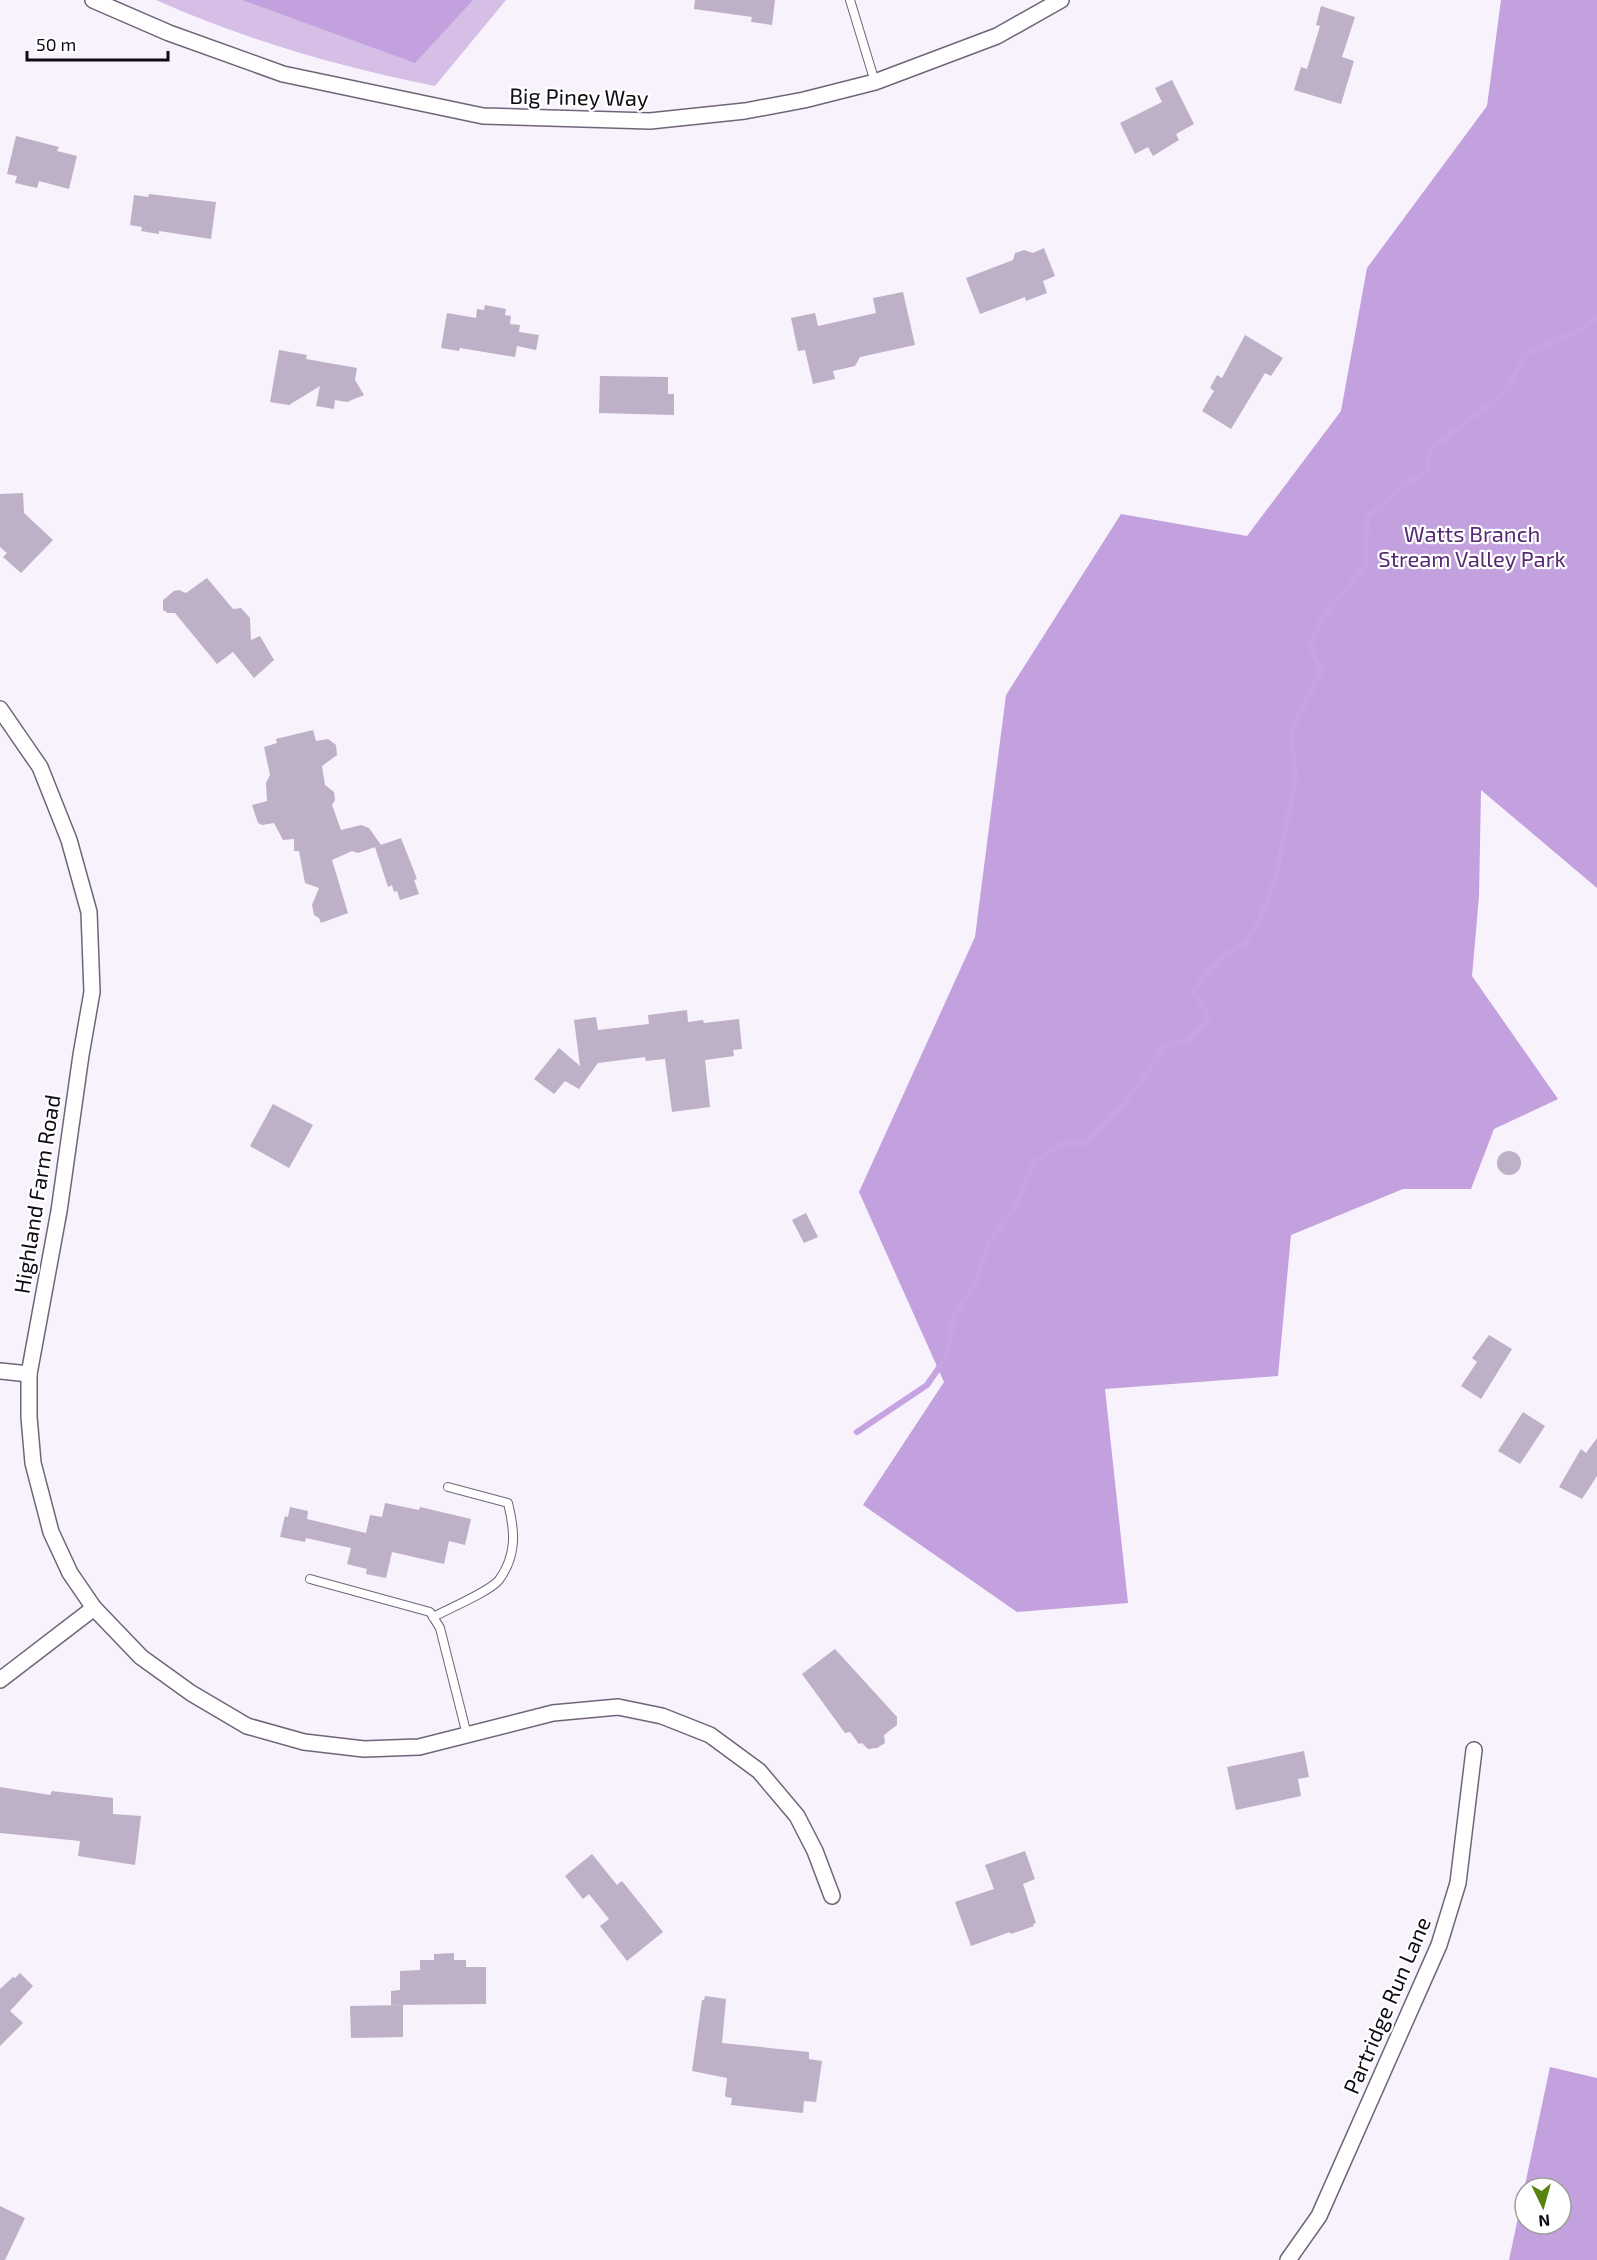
<svg xmlns="http://www.w3.org/2000/svg" width="1597" height="2260" viewBox="0 0 1597 2260" font-family="'Exo 2',sans-serif">
<style>
.green{fill:#d5bfe7}
.forest{fill:#c3a0de;fill-rule:evenodd}
.lines{fill:none;stroke-linecap:round;stroke-linejoin:round}
.stream{stroke:#c6a3e1;stroke-width:6}
.building{fill:#bdb0c7}
.lane-casing{stroke:#706479;stroke-width:10}
.street-casing{stroke:#706479;stroke-width:18}
.lane{stroke:#fff;stroke-width:8}
.street{stroke:#fff;stroke-width:15}
.labels{text-anchor:middle;dominant-baseline:central;stroke-width:4.5;stroke-linejoin:round;paint-order:stroke}
.street-label{font-size:22px;fill:#100c14;stroke:#fff}
.park-label{font-size:22px;fill:#552972;stroke:#fff}
</style>
<rect width="100%" height="100%" fill="#f7f2fc"/>
<path class="green" d="M156,0H506L435,86C339,67 246,40 156,0Z"/>
<g class="forest">
<polygon points="242,0 473,0 415,63"/>
<polygon points="1501,0 1597,0 1597,888 1481,790 1479,896 1472,976 1558,1099 1494,1129 1471,1189 1403,1189 1291,1235 1278,1376 1105,1389 1128,1603 1017,1612 863,1505 944,1382 859,1192 975,937 1006,695 1121,514 1247,536 1341,411 1367,268 1487,106"/>
<path d="M1550,2067L1597,2078V2260H1509ZM1525,2188H1561V2224H1525Z"/>
</g>
<g class="lines">
<path class="stream" d="M857,1432L927,1385L947,1356L953,1318L975,1284L988,1245L1015,1206L1034,1163L1062,1143H1086C1119,1110 1140,1089 1162,1047L1187,1041L1209,1017L1193,990L1224,955L1245,943L1260,919L1276,877L1296,778L1291,732L1321,671L1310,646L1322,618L1366,565L1367,518L1401,487L1427,471L1430,450L1504,393L1527,353L1584,329L1597,317"/>
</g>
<g class="building">
<polygon points="695,0 775,0 772,25 751,22 752,17 694,9"/>
<polygon points="1321,6 1355,17 1342,57 1354,61 1341,104 1294,90 1301,67 1307,69 1320,26 1316,25"/>
<polygon points="1172,80 1194,124 1176,134 1179,140 1153,156 1148,147 1135,154 1120,123 1162,102 1155,88"/>
<polygon points="16,136 59,147 57,151 77,156 69,189 39,181 37,188 15,183 17,176 7,174"/>
<polygon points="149,194 216,202 211,239 159,231 159,234 141,231 142,227 130,225 134,195 148,197"/>
<polygon points="1044,248 1055,276 1043,281 1047,293 1026,301 1025,297 980,314 966,278 1013,260 1015,253 1024,250 1033,253"/>
<polygon points="903,292 915,345 860,357 855,366 833,371 835,379 813,384 805,350 798,351 791,318 815,313 818,326 876,313 873,298"/>
<polygon points="485,305 506,309 505,315 511,316 510,324 520,325 519,332 539,335 536,350 517,346 515,357 460,348 459,351 441,348 447,313 476,318 477,309 484,310"/>
<polygon points="1245,335 1283,358 1271,376 1265,373 1231,429 1202,411 1214,391 1210,388 1217,375 1222,378"/>
<polygon points="279,350 307,355 306,359 357,368 355,380 364,395 347,402 335,400 334,409 316,406 320,386 289,405 270,402"/>
<polygon points="600,376 668,377 668,394 674,394 674,415 599,413"/>
<polygon points="23,493 24,513 53,540 21,573 3,557 7,553 0,547 0,494"/>
<polygon points="207,578 233,609 241,608 250,618 251,640 260,636 274,660 254,678 233,652 217,664 175,613 168,613 163,610 163,600 174,591 179,590 186,593"/>
<polygon points="313,730 316,741 328,739 336,745 337,755 322,766 325,785 334,792 335,800 332,805 341,830 361,825 369,828 381,845 358,853 352,851 332,860 348,913 321,923 319,918 314,915 312,905 319,888 305,883 299,851 294,851 294,839 283,840 274,823 262,825 258,823 252,805 267,801 266,783 270,775 264,747 277,743 276,739"/>
<polygon points="401,838 417,879 414,880 419,894 400,900 397,891 394,892 392,885 388,887 375,847"/>
<polygon points="687,1010 688,1022 703,1020 704,1023 739,1019 742,1049 733,1050 734,1056 705,1060 710,1107 672,1112 665,1059 646,1061 645,1057 598,1063 579,1089 565,1081 554,1094 534,1079 559,1048 580,1066 574,1020 596,1017 598,1030 649,1024 648,1015"/>
<polygon points="273,1104 313,1125 289,1168 250,1146"/>
<circle cx="1509" cy="1163" r="12"/>
<polygon points="806,1213 818,1237 804,1243 792,1220"/>
<polygon points="1489,1335 1512,1349 1481,1399 1461,1386 1477,1362 1472,1358"/>
<polygon points="1523,1412 1545,1426 1520,1464 1498,1451"/>
<polygon points="1597,1438 1597,1476 1582,1499 1559,1487 1581,1449 1586,1453"/>
<polygon points="385,1503 419,1510 420,1507 471,1519 465,1545 449,1541 444,1564 392,1552 386,1578 366,1574 367,1569 347,1564 351,1548 306,1538 305,1542 280,1537 285,1516 288,1517 290,1507 308,1511 307,1519 366,1533 370,1515 382,1517"/>
<polygon points="835,1649 897,1717 897,1725 884,1735 885,1743 877,1748 868,1749 862,1743 859,1744 850,1732 845,1733 802,1674"/>
<polygon points="1304,1751 1309,1777 1298,1779 1301,1796 1236,1810 1227,1767"/>
<polygon points="0,1787 50,1795 52,1791 113,1798 113,1814 141,1816 135,1865 78,1856 80,1841 0,1833"/>
<polygon points="1025,1851 1035,1879 1023,1884 1036,1923 1033,1924 1034,1926 1011,1934 1010,1932 971,1946 955,1902 994,1889 985,1865"/>
<polygon points="592,1854 617,1885 622,1881 663,1932 627,1961 600,1926 609,1919 589,1894 583,1899 565,1876"/>
<polygon points="454,1953 454,1960 466,1960 466,1967 486,1967 486,2004 391,2005 391,1991 400,1990 400,1971 420,1970 420,1960 434,1960 434,1954"/>
<polygon points="20,1973 33,1986 10,2011 23,2023 0,2046 0,1989 13,1977 15,1978"/>
<polygon points="705,1996 726,1999 722,2043 809,2052 809,2059 822,2061 816,2102 804,2101 803,2113 731,2105 732,2098 726,2097 725,2095 727,2078 692,2071 702,2000 704,2000"/>
<polygon points="403,2005 403,2037 351,2038 350,2006"/>
<polygon points="0,2206 25,2218 5,2260 0,2260"/>
</g>
<g class="lines">
<defs>
<g id="lane">
<polyline points="850,0 875,82"/>
<polyline points="310,1579 430,1612 440,1628 467,1735"/>
<path d="M433,1617C448,1609 489,1592 499,1580C517,1555 515,1531 508,1503L448,1487"/>
</g>
<g id="street">
<polyline points="93,0 169,33 283,74 483,116 650,121 745,111 804,100 875,82 997,36 1061,0"/>
<polyline points="0,709 40,767 69,840 89,912 92,992 81,1055 59,1211 29,1374 29,1417 33,1463 51,1532 70,1573 94,1608 141,1657 191,1693 247,1726 304,1742 364,1749 419,1747 553,1713 618,1707 662,1716 710,1735 759,1771 797,1816 815,1851 832,1896"/>
<polyline points="0,1371 29,1374"/>
<polyline points="0,1680 94,1608"/>
<polyline points="1288,2260 1319,2216 1439,1945 1458,1883 1474,1750"/>
</g>
</defs>
<use href="#lane" class="lane-casing"/>
<use href="#street" class="street-casing"/>
<use href="#lane" class="lane"/>
<use href="#street" class="street"/>
</g>
<g class="labels">
<g class="street-label">
<text transform="translate(579 96) rotate(1)">Big Piney Way</text>
<text transform="translate(36 1194) rotate(-81)">Highland Farm Road</text>
<text transform="translate(1386 2005) rotate(-67)">Partridge Run Lane</text>
</g>
<g class="park-label">
<text x="1472" y="533">Watts Branch<tspan x="1472" dy="25">Stream Valley Park</tspan></text>
</g>
</g>
<g transform="translate(1543 2206) rotate(175)"><circle r="28" fill="#ffffff" stroke="#9f9ea1" stroke-width="1.5"/>
<path d="M0-4.5L10 22L0 15L-10 22Z" fill="#57830f"/>
<text y="-9" font-size="16" font-weight="bold" text-anchor="middle" fill="#100c14">N</text>
</g>
<path d="M27 51v9h141v-9" fill="none" stroke="#100c14" stroke-width="3"/>
<text x="36" y="51" font-size="18" fill="#100c14" stroke="#ffffff" stroke-width="4.5" paint-order="stroke">50 m</text>
</svg>
